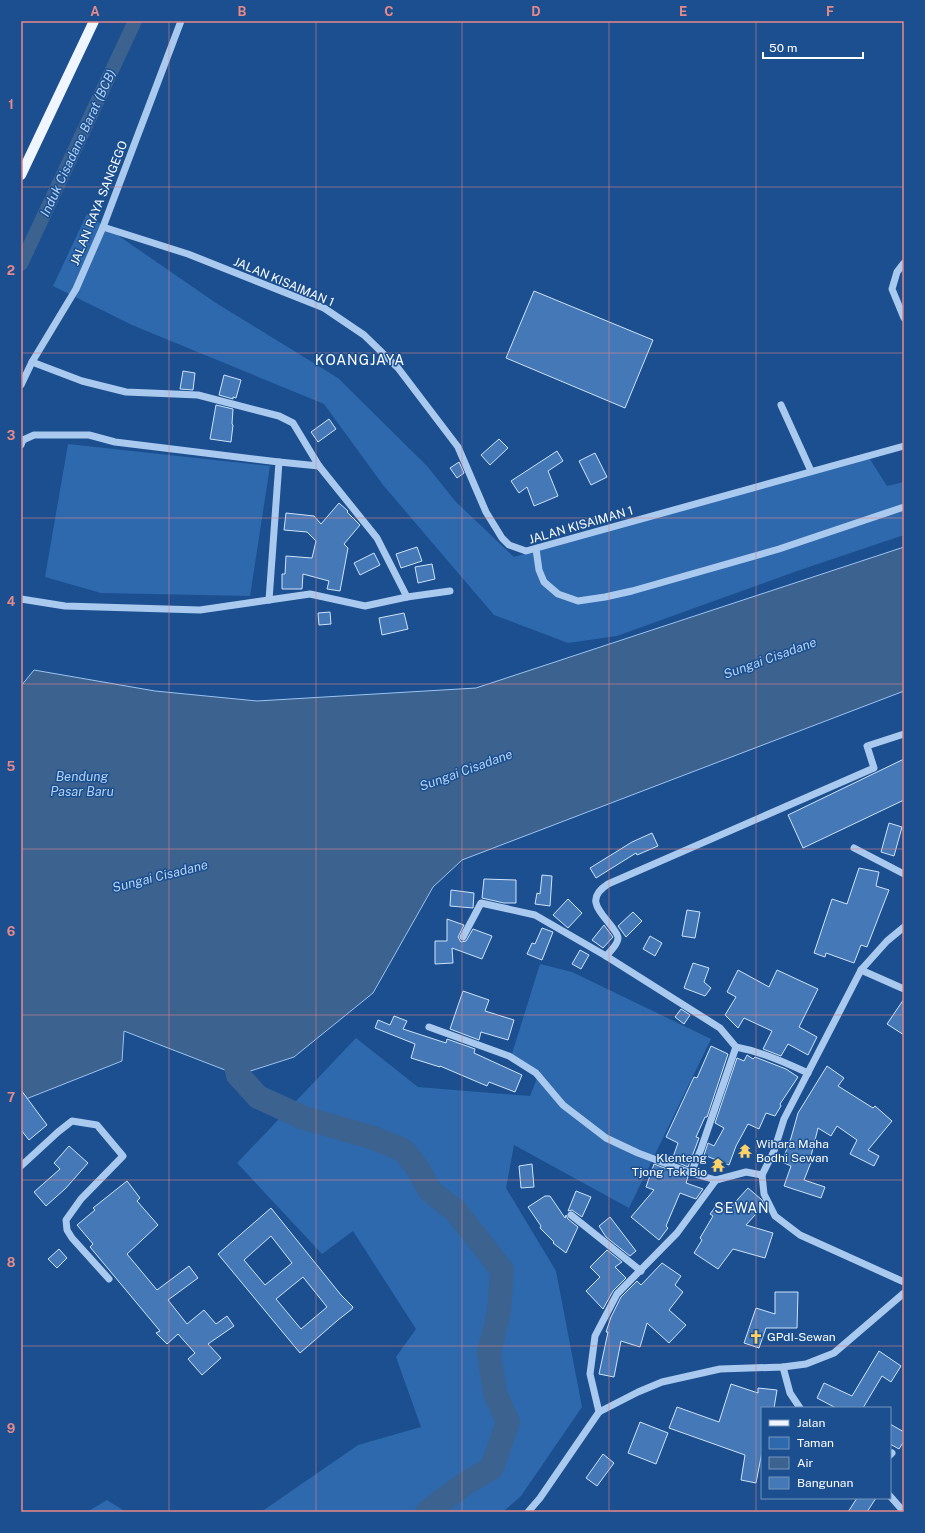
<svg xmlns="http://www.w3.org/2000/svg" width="925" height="1533" viewBox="0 0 925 1533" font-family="'Public Sans',sans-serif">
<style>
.green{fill:#2e69ad}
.water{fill:#3c6290;stroke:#9cc4f0}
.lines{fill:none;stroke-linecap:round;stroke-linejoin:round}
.canal{stroke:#3c6290;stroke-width:14}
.river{stroke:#3c6290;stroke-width:24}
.building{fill:#4478b7;stroke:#cfe3fa;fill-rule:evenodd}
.minor{stroke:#a9c9ee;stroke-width:7}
.major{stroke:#f0f6ff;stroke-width:10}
.grid{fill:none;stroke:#e88989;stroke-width:1;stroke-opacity:0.55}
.labels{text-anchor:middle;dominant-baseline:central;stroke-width:3;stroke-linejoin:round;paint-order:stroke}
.street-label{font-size:12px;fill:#fff;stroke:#1b4f8f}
.poi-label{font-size:12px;fill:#fff;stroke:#1b4f8f;text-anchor:start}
.water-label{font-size:13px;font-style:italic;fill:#b5d3f5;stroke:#1b4f8f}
.quarter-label{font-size:14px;letter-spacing:1px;fill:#fff;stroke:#1b4f8f}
.neatline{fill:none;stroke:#e88989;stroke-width:1.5}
.grid-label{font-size:13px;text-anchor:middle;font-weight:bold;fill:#e88989}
</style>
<rect width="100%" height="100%" fill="#1b4f8f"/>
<g class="green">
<polygon points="87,214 216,303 338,378 427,466 456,502 514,557 866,453 887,486 904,482 904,535 800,570 617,636 568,643 494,615 383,485 324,404 132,325 53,286"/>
<polygon points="68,444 270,466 250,596 101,593 45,577"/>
<polygon points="540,964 572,972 711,1039 629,1208 514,1145 506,1188 556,1271 582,1407 521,1496 503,1512 261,1512 358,1445 421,1427 396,1357 416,1329 353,1231 322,1254 237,1163 356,1038 418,1087 530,1096 540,1071 510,1060"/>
<polygon points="107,1500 126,1512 87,1512"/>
</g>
<polygon class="water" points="904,547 904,691 462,860 433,887 373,993 294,1057 238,1075 124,1031 122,1061 21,1101 21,686 34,670 155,691 257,701 476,688"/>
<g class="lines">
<polyline class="canal" points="21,264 135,21"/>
<polyline class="river" points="231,1044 238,1075 258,1097 304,1118 374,1138 403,1150 417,1167 430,1191 455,1210 502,1270 499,1312 489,1353 495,1393 508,1422 492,1468 463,1485 427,1512"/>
</g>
<g class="building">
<polygon points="534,291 653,340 625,408 506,358"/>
<polygon points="183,371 195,373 193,390 180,389"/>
<polygon points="224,375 241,380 236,398 233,397 233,399 219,395"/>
<polygon points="216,405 233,409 232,424 233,425 231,442 210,439"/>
<polygon points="329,419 336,429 318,442 311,432"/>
<polygon points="499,439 508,448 490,465 481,455"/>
<polygon points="557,451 563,461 548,471 558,496 534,506 527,487 519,493 511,481"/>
<polygon points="595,453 607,477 591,485 579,461"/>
<polygon points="459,462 464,473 457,478 450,468"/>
<polygon points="339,503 348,511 347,512 360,525 344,544 348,548 340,591 327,589 329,581 303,574 302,589 282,589 282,574 285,574 286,556 312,558 316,541 307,532 284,530 286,513 314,516 321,524"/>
<polygon points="417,547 422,561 401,568 396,554"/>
<polygon points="374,553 380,565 360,575 354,563"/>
<polygon points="432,564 435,579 418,583 415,567"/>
<polygon points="330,612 331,624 319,625 318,613"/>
<polygon points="404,613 408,629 382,635 379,618"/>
<polygon points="904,759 904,800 803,848 788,815"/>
<polygon points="889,823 902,827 894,856 881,852"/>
<polygon points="652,833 658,846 637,855 636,853 596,878 590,868 632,842"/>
<polygon points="859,868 879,872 876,886 889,890 867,947 861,945 854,963 826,953 825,957 814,953 832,899 847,904"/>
<polygon points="542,875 552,876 550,906 535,904 537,893 540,894"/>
<polygon points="484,879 516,880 516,903 504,903 482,898"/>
<polygon points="451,890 474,893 473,908 450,906"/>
<polygon points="568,899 582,913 568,928 553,915"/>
<polygon points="687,910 700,912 695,938 682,936"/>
<polygon points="633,912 642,921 626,937 618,926"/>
<polygon points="447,919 464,925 458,937 461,942 466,941 473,929 492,936 482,959 452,948 453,963 435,964 435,941 447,941"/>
<polygon points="604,925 613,937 603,948 592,940"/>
<polygon points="542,928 553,932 542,960 527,954 532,943 535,944"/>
<polygon points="650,936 662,943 655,956 643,949"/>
<polygon points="580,950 589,955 581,969 572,964"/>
<polygon points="693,963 709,968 704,982 711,988 705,996 684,988"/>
<polygon points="738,970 769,987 777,970 818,989 799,1027 817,1037 808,1055 788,1044 781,1056 763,1049 772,1031 744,1018 738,1028 725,1015 736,997 727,992"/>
<polygon points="463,991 489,1000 485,1011 514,1020 508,1040 481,1032 479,1040 450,1029"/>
<polygon points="904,999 904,1035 887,1024"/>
<polygon points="681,1009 690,1015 684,1024 675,1017"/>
<polygon points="394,1016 407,1021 403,1029 446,1043 447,1039 475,1049 474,1053 522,1075 515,1092 489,1082 487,1086 440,1066 440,1067 411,1058 415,1044 375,1028 378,1020 390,1025"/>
<polygon points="711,1046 728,1054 707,1117 705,1117 696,1137 699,1138 688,1167 672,1160 678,1143 666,1137 694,1077 697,1078"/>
<polygon points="747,1055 753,1059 755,1057 786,1069 798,1077 780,1104 781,1106 775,1116 766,1113 759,1129 748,1124 736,1146 729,1165 704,1155 708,1143 714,1146 724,1128 715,1123 737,1058 744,1061"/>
<polygon points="827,1066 844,1078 838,1086 873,1108 875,1106 892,1121 868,1150 879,1156 874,1166 850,1154 857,1140 837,1126 831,1136 818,1128 811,1156 813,1157 804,1180 825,1187 821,1198 784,1186 791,1166 782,1162 791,1138 798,1113"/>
<polygon points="21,1090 47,1125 29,1140 21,1130"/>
<polygon points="69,1146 88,1163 66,1188 46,1206 34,1192 60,1169 54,1163"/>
<polygon points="532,1164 534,1187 521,1188 519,1166"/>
<polygon points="654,1164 688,1177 686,1183 703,1189 696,1199 680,1193 666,1226 668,1228 659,1240 631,1217 654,1190 646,1187"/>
<polygon points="127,1181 140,1198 137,1201 158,1225 127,1254 157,1290 189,1266 198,1278 168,1300 187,1324 204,1310 216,1324 227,1316 234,1326 208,1344 221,1358 202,1375 188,1359 195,1353 178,1334 167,1344 156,1333 160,1331 90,1247 93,1244 77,1225 95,1210 93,1208"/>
<polygon points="748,1188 762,1200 764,1205 746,1225 773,1233 765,1258 733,1249 718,1269 694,1253 702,1240 700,1238 713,1216 710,1214 719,1202 729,1209"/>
<polygon points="576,1191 591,1197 582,1217 572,1210 568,1211"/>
<polygon points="545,1196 550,1196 565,1218 566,1215 568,1219 578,1227 566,1253 553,1243 554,1242 540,1228 541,1226 528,1207"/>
<path d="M271,1208L341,1295L353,1307L352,1309L338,1320L300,1353L218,1254ZM271,1236L292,1263L265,1285L244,1260ZM303,1277L327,1307L301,1329L276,1299Z"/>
<polygon points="610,1217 636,1251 630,1256 606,1237 599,1226"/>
<polygon points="59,1249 67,1258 57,1268 48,1259"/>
<polygon points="607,1250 622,1262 615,1267 626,1278 613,1291 603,1309 586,1291 600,1277 590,1267"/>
<polygon points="662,1263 681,1276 675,1285 683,1292 669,1310 686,1325 669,1343 647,1323 640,1347 621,1341 614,1377 599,1374 608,1332 606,1332 611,1317 621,1297 637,1281 641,1285"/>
<polygon points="775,1292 798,1292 797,1328 766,1328 759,1348 744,1343 756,1308 775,1314"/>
<polygon points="879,1351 901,1366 891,1382 882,1376 863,1408 836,1408 817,1398 824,1383 852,1396"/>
<polygon points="731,1384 758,1393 758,1388 777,1390 774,1408 762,1408 762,1452 756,1483 741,1480 745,1455 669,1428 677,1407 719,1422"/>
<polygon points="640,1422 668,1433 656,1464 628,1453"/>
<polygon points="890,1424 904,1432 904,1441 899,1449 890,1444"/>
<polygon points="603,1454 614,1463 597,1486 586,1478"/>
<polygon points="857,1498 876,1498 867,1512 848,1512"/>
</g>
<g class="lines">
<g class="minor">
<polyline points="103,227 188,254 324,308 364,335 398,368 458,447 486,512 502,538 509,545 526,551 904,446"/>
<polyline points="904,263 897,272 892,289 904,318"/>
<polyline points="32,362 82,381 126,392 198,395 279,416 293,423 319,466 377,538 407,597 450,591"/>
<polyline points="21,385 32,362 76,289 103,227 181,21"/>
<polyline points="781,405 811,471"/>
<polyline points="21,445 23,440 34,435 89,435 115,442 279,462 269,600"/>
<polyline points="279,462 319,466"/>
<polyline points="536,549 539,570 544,582 558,594 578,601 605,597 632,591 779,549 904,507"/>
<polyline points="21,599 65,606 200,610 310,594 365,606 407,597"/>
<polyline points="854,848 904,874"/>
<polyline points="904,927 887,941 861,970 784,1119 774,1151 762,1175 764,1194 775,1216 800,1235 904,1282"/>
<polyline points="463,937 481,903 535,915 606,956 720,1028 736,1047 701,1149 691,1173"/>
<path d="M606,956C610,952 618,944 618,938C618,934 614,930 612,927C599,910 585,899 608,884L874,768L867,746L904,734"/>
<polyline points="861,970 904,989"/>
<polyline points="429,1027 509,1056 536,1073 563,1105 606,1138 638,1153 691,1173 716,1180 746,1172 762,1175"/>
<path d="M736,1047C762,1052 784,1062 808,1073"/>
<polyline points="21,1166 58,1132 72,1121 97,1125 123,1156 81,1199 66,1220 67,1230 72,1238 109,1279"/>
<polyline points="571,1215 641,1271"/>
<polyline points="783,1367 790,1393 800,1408"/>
<polyline points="599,1412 590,1374 595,1336 617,1294 677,1233 716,1180"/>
<polyline points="890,1455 892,1453"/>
<polyline points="890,1496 904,1512"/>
<polyline points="528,1512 540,1498 599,1412 638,1392 662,1382 720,1369 783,1367 806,1364 834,1353 904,1293"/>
</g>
<polyline class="major" points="21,175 94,21"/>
</g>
<path class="grid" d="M169,21V1512M316,21V1512M462,21V1512M609,21V1512M756,21V1512M21,187H904M21,353H904M21,518H904M21,684H904M21,849H904M21,1015H904M21,1180H904M21,1346H904"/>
<defs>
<symbol id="temple-bare" viewBox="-9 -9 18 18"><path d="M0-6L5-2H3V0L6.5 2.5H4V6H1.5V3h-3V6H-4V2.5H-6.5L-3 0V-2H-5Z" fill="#ffd166" stroke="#1b4f8f" stroke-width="2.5" paint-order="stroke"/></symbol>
<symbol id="church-bare" viewBox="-9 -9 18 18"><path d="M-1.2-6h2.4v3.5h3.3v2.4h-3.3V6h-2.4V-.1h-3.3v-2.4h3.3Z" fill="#ffd166" stroke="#1b4f8f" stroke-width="2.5" paint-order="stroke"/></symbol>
</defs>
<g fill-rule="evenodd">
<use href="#temple-bare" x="735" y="1141" width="20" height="20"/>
<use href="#temple-bare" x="708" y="1155" width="20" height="20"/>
<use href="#church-bare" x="746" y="1327" width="20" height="20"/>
</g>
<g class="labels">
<g class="street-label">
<text transform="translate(99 203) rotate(-68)">JALAN RAYA SANGEGO</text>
<text transform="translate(284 282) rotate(23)">JALAN KISAIMAN 1</text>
<text transform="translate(581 525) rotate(-16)">JALAN KISAIMAN 1</text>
</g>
<g class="poi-label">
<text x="756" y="1144">Wihara Maha<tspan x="756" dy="14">Bodhi Sewan</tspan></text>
<text x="707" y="1158" text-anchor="end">Klenteng<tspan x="707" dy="14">Tjong Tek Bio</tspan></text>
<text x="767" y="1337">GPdI-Sewan</text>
</g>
<g class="water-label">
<text transform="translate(78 143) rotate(-65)">Induk Cisadane Barat (BCB)</text>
<text transform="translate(770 658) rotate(-20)">Sungai Cisadane</text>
<text transform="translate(466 770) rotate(-20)">Sungai Cisadane</text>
<text x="82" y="776">Bendung<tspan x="82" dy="15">Pasar Baru</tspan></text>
<text transform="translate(160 876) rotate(-14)">Sungai Cisadane</text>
</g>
<g class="quarter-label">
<text x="360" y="360">KOANGJAYA</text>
<text x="742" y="1208">SEWAN</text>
</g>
</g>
<rect width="925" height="1533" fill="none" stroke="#1b4f8f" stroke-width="44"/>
<rect x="761" y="1407" width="130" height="92" fill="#1b4f8f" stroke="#7695bc"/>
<rect x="769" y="1420" width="20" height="6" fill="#f0f6ff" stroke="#7695bc"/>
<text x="797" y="1427" font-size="12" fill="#ffffff">Jalan</text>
<rect x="769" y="1437" width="20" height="12" fill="#2e69ad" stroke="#7695bc"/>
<text x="797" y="1447" font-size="12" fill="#ffffff">Taman</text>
<rect x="769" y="1457" width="20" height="12" fill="#3c6290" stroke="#7695bc"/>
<text x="797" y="1467" font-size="12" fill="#ffffff">Air</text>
<rect x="769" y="1477" width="20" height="12" fill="#4478b7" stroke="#7695bc"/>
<text x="797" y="1487" font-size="12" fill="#ffffff">Bangunan</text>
<path d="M763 52v6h100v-6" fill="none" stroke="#ffffff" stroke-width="2"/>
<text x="769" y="52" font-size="12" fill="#ffffff" stroke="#1b4f8f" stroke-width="3" paint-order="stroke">50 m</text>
<rect x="22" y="22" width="881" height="1489" class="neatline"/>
<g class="grid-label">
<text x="95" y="16">A</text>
<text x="242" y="16">B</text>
<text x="389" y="16">C</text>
<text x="536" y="16">D</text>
<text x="683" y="16">E</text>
<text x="830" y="16">F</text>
<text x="11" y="109">1</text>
<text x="11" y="275">2</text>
<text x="11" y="440">3</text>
<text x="11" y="606">4</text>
<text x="11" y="771">5</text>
<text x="11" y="936">6</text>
<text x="11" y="1102">7</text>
<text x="11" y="1267">8</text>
<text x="11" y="1433">9</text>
</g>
</svg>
